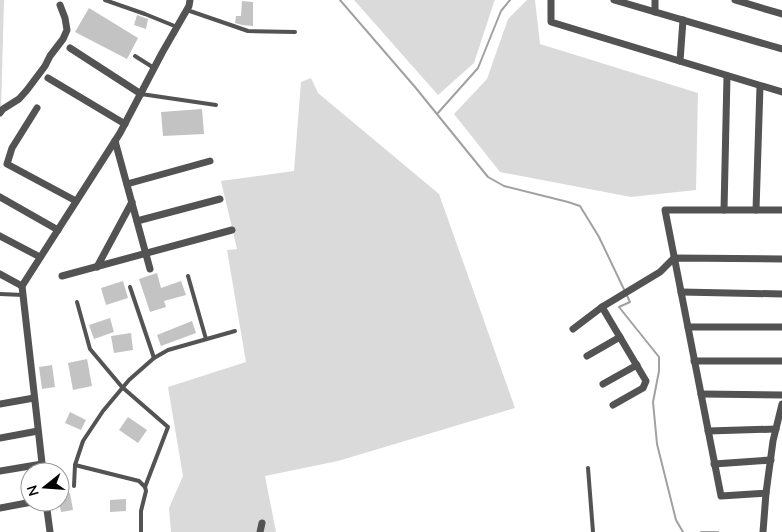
<svg xmlns="http://www.w3.org/2000/svg" width="782" height="532" viewBox="0 0 782 532" font-family="'Nunito Sans',sans-serif">
<style>
.green{fill:#dadada}
.lines{fill:none;stroke-linecap:round;stroke-linejoin:round}
.stream{stroke:#a1a1a1;stroke-width:2}
.building{fill:#c3c3c3}
.lane{stroke:#535353;stroke-width:4}
.street{stroke:#535353;stroke-width:7}
</style>
<rect width="100%" height="100%" fill="#fff"/>
<g class="green">
<polygon points="0,0 4,0 1,110 0,112"/>
<polygon points="354,0 495,0 494,2 474,63 438,95"/>
<polygon points="527,0 535,0 540,44 698,93 696,190 631,197 500,172 454,114 487,79 508,19"/>
<polygon points="311,78 318,93 439,194 515,408 338,461 265,476 276,532 171,532 169,508 183,476 168,387 246,362 227,250 237,249 221,181 294,171 301,82"/>
</g>
<g class="lines">
<g class="stream">
<polyline points="340,0 415,87 488,177 504,186 568,202 580,206 599,237 630,302 619,307 659,357 659,371 653,402 657,444 676,520 683,532"/>
<polyline points="437,114 478,68 501,11 510,0"/>
<polyline points="701,532 718,532"/>
</g>
</g>
<g class="building">
<polygon points="242,1 253,2 253,26 242,25 235,23 236,16 241,16"/>
<polygon points="89,8 138,38 127,59 75,32"/>
<polygon points="137,15 148,19 146,29 134,25"/>
<polygon points="202,109 204,134 163,136 161,112"/>
<polygon points="157,273 161,288 181,281 186,295 164,301 166,307 150,312 139,279"/>
<polygon points="123,281 128,298 106,305 101,288"/>
<polygon points="110,318 114,332 94,339 89,325"/>
<polygon points="192,321 196,333 161,346 157,335"/>
<polygon points="131,333 133,350 114,353 111,336"/>
<polygon points="87,359 92,386 73,390 68,363"/>
<polygon points="52,365 55,387 42,389 39,367"/>
<polygon points="70,412 86,420 81,430 65,423"/>
<polygon points="128,417 147,430 138,443 119,430"/>
<polygon points="70,493 73,510 61,512 59,502 60,494"/>
<polygon points="126,499 126,511 110,512 110,500"/>
</g>
<g class="lines">
<g class="lane">
<polyline points="105,0 145,14 177,27"/>
<polyline points="187,10 248,31 295,32"/>
<polyline points="135,56 154,68"/>
<polyline points="141,94 216,105"/>
<polyline points="188,276 206,339"/>
<polyline points="130,287 154,358"/>
<polyline points="0,294 23,295"/>
<polyline points="77,302 90,349 122,387 168,427 145,487"/>
<polyline points="75,465 139,481 145,487 146,491 141,511 141,532"/>
<polyline points="588,468 593,532"/>
<polyline points="74,486 75,465 83,441 103,411 129,380 154,358 168,350 235,331"/>
</g>
<g class="street">
<polyline points="551,0 551,22 782,92"/>
<polyline points="614,0 782,49"/>
<polyline points="735,0 782,14"/>
<polyline points="655,12 655,0"/>
<polyline points="70,48 141,94"/>
<polyline points="680,61 683,20"/>
<polyline points="48,78 125,124"/>
<polyline points="37,108 12,148 7,164 76,201"/>
<polyline points="0,113 3,109 19,99 27,90 45,66 50,56 63,39 67,30 65,18 60,5"/>
<polyline points="115,141 150,269"/>
<polyline points="127,184 210,161"/>
<polyline points="0,197 58,230"/>
<polyline points="724,210 727,76"/>
<polyline points="756,210 760,86"/>
<polyline points="782,210 665,210 721,496 766,493 773,441 782,404"/>
<polyline points="137,221 220,199"/>
<polyline points="0,236 40,257"/>
<polyline points="97,267 132,202"/>
<polyline points="0,274 22,286"/>
<polyline points="62,276 232,230"/>
<polyline points="681,292 782,294"/>
<polyline points="688,327 782,327"/>
<polyline points="573,329 602,307"/>
<polyline points="587,356 620,337"/>
<polyline points="694,361 782,361"/>
<polyline points="603,384 637,365"/>
<polyline points="701,394 782,395"/>
<polyline points="0,404 34,398"/>
<polyline points="613,405 643,388 646,381 602,307 660,272 674,258 782,259"/>
<polyline points="708,431 776,429"/>
<polyline points="0,438 38,431"/>
<polyline points="714,464 771,460"/>
<polyline points="0,471 42,464"/>
<polyline points="43,472 22,286 120,133 162,53 189,6 190,0"/>
<polyline points="46,502 50,532"/>
<polyline points="0,508 32,502"/>
<polyline points="260,532 262,523"/>
<polyline points="763,532 766,493"/>
</g>
</g>
<g transform="translate(45 487) rotate(253)"><circle r="24" fill="#ffffff" stroke="#999999"/>
<path d="M0-4L9 19L0 12L-9 19Z" fill="#000000"/>
<text y="-8" font-size="14" font-weight="bold" text-anchor="middle" fill="#000000">N</text>
</g>
</svg>
